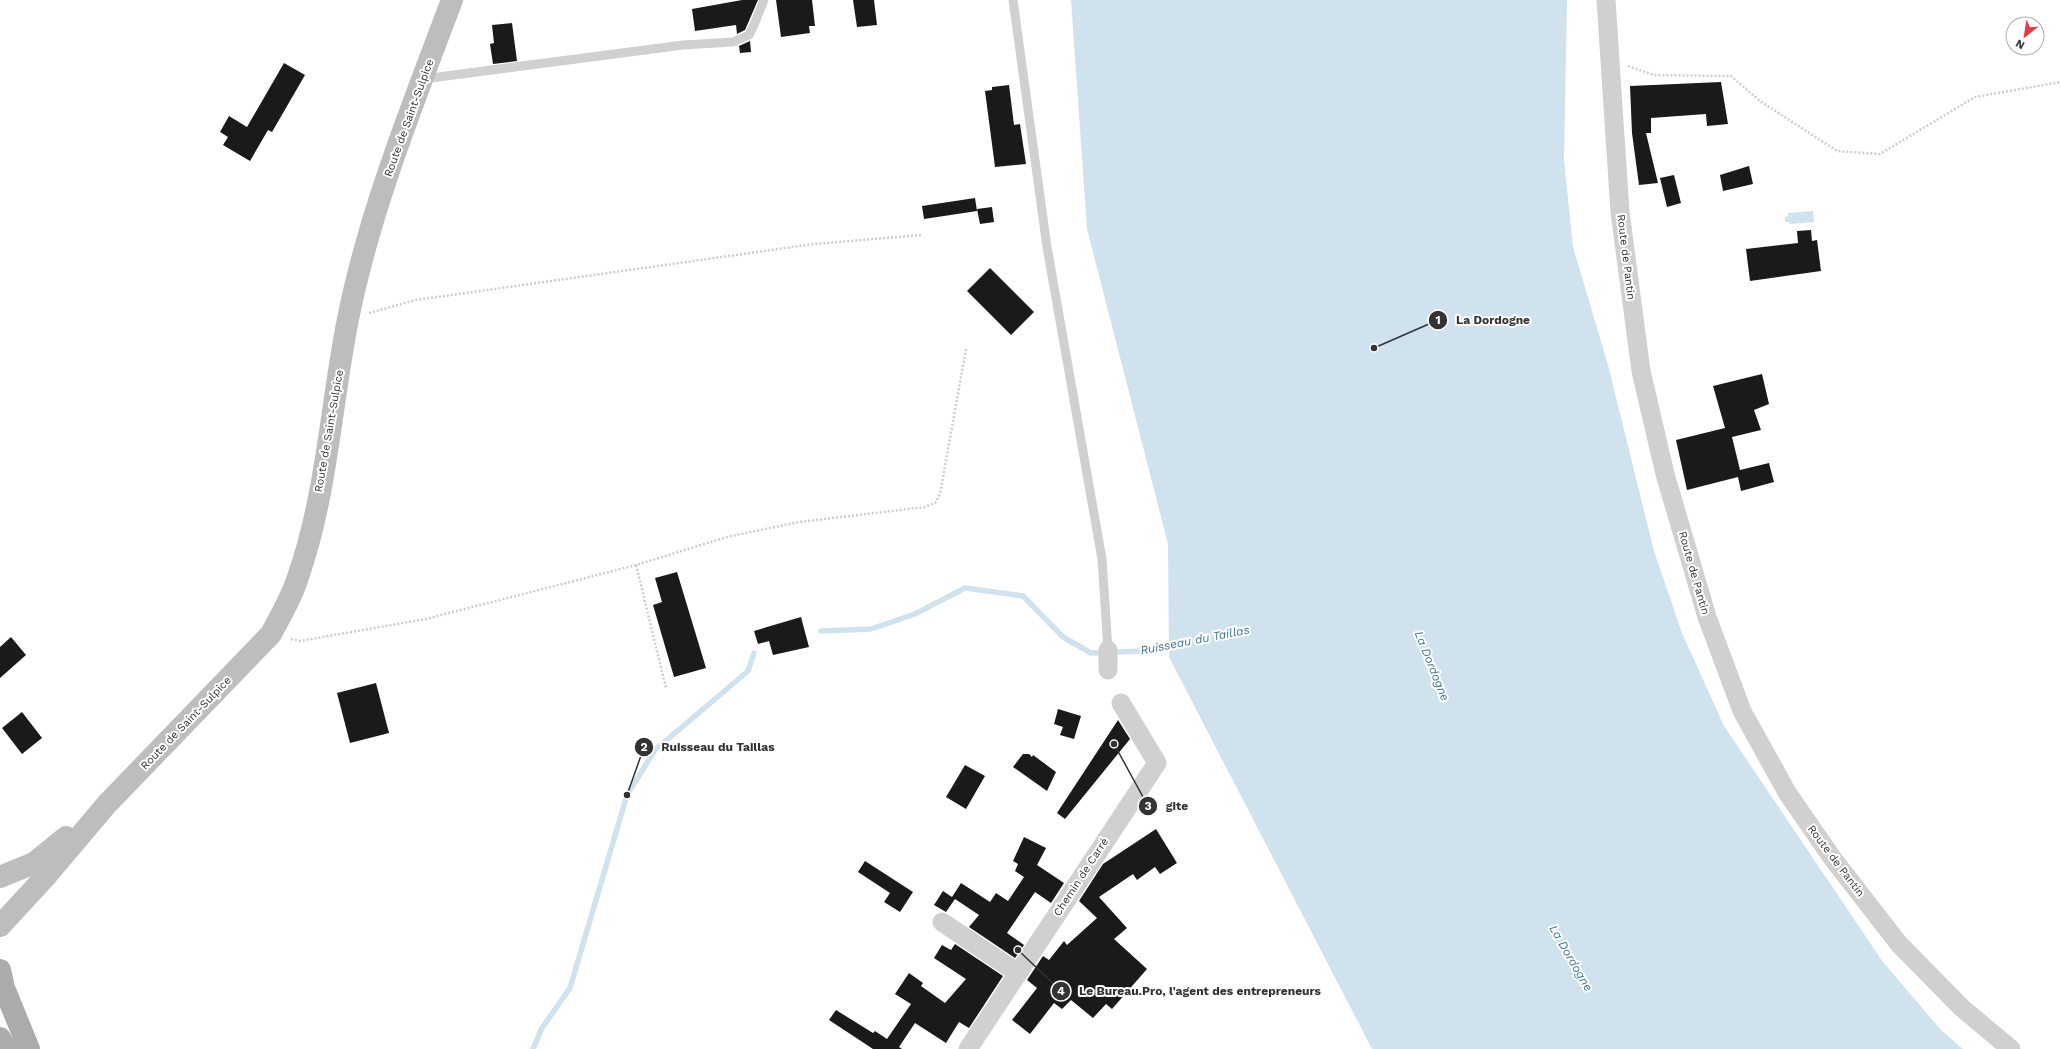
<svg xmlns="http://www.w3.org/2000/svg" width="2061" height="1049" viewBox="0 0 2061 1049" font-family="'Work Sans',sans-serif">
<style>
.water{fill:#cfe2ee}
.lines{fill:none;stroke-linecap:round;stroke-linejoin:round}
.stream{stroke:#cfe2ee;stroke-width:5.5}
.building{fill:#1a1a1a}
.path{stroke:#cdcdcd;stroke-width:2.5;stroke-dasharray:2 2;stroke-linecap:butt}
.lane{stroke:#d0d0d0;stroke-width:9}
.street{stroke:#d0d0d0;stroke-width:19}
.secondary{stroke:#bdbdbd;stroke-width:22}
.primary{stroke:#ababab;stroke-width:22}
.labels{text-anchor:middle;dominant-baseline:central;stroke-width:4;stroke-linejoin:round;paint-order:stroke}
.street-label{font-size:11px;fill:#333;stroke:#fff}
.water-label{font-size:12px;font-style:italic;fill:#3f7597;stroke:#fff}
.leader{fill:none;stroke:#333;stroke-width:1.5}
.callout-dot{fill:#333;stroke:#fff;stroke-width:1.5}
.mark-label{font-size:12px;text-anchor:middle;font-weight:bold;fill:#fff}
.callout-label{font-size:12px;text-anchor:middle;font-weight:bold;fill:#333;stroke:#fff;stroke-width:4;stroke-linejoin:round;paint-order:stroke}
</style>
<rect width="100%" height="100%" fill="#fff"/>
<g class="water">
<polygon points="1071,0 1567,0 1564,160 1573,247 1608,365 1654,551 1682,633 1724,726 1883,962 1942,1031 1963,1049 1372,1049 1169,657 1168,544 1087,229"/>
<polygon points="1813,211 1814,222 1790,224 1789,222 1785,222 1785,217 1788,216 1788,213"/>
</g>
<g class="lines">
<g class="stream">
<polyline points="821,631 871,629 915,614 965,588 1023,596 1063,637 1091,653 1143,651 1175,645"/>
<polyline points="533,1049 542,1028 570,988 627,795 655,750 748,671 754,653"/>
</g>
</g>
<g class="building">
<polygon points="742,0 758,0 745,30 737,34 736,25 695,31 692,9"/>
<polygon points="776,0 812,0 815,26 809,26 810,33 781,37"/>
<polygon points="853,0 874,0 877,25 857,27"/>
<polygon points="512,23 517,61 493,64 490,44 494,43 492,25"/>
<polygon points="750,41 751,52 740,53 739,46"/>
<polygon points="284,63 305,75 272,132 268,130 250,161 223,145 228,137 220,132 229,116 247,127"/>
<polygon points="1721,82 1728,124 1707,126 1706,114 1651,118 1651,133 1646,133 1658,183 1639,185 1632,133 1630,86"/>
<polygon points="1009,85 1014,125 1020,124 1026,164 995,167 985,91 992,90 992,87"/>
<polygon points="1749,166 1753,184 1723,191 1720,175"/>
<polygon points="1674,175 1681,203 1667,207 1660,178"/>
<polygon points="975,198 977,211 924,219 922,206"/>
<polygon points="992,207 994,222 980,224 977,209"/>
<polygon points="1811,230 1812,241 1817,240 1821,271 1750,281 1746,249 1798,243 1797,231"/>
<polygon points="990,268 1034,312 1011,335 967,291"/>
<polygon points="1762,374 1769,404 1754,410 1761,430 1732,437 1740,470 1769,463 1774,482 1741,491 1738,477 1687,490 1676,440 1725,428 1713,386"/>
<polygon points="677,572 706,668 674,677 653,605 662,602 655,578"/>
<polygon points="801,617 809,647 773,655 769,641 758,644 754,631"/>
<polygon points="11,637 26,655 0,678 0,647"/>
<polygon points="376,683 389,733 350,743 337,693"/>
<polygon points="1058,709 1081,716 1074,739 1060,735 1063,727 1054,724"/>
<polygon points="22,712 42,738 22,754 2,728"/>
<polygon points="1118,720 1130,739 1065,819 1057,813"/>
<polygon points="1023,754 1029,754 1032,757 1033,755 1056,772 1047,791 1013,767"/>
<polygon points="965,765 985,776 966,809 946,797"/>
<polygon points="1156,829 1177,863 1160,874 1155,867 1137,880 1133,874 1099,897 1127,928 1114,939 1147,969 1112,1009 1106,1004 1093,1018 1071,1000 1062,1009 1054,1003 1030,1034 1012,1020 1037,988 1027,980 1043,956 1049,960 1064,941 1067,945 1097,918 1079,901 1103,864"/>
<polygon points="1024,837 1046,848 1037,865 1064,883 1051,903 1035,892 1007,933 1024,945 1015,958 969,927 979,915 955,899 946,912 934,905 943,891 952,897 961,883 990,902 996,893 1008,901 1024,877 1015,871 1018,864 1013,861"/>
<polygon points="865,861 913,892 900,912 884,902 890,893 858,872"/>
<polygon points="955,944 1003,976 969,1028 959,1022 946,1043 915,1023 899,1047 902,1049 873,1049 829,1020 836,1010 873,1033 875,1031 887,1039 911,1004 895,994 909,973 923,983 921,986 945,1003 966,979 934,958 942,945 951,950"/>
</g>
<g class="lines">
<g class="path">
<polyline points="1628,66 1654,75 1731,76 1760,101 1837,151 1880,154 1975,97 2061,82"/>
<polyline points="369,313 416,300 814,244 922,235"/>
<polyline points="636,565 666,688"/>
<polyline points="291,639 300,641 426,619 636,565 727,537 799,522 925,507 935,503 940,494 966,349"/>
</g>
<g class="lane">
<polyline points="1013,0 1047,247 1102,559 1108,650"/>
<polyline points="423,79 683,45 733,42 749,35 754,25 764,0"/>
</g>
<g class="street">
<polyline points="1606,0 1620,212 1641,371 1665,474 1707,617 1742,711 1788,794 1833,859 1899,944 1962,1008 2011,1049"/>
<polyline points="1108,650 1108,670"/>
<polyline points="942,922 1018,973"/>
<polyline points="968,1049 1157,763 1121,703"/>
</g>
<g class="secondary">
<polyline points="0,877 34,863 66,837"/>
<path d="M0,926L47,875L107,804L271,634C281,615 292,597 298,577C327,494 331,404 348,319C370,209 413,104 452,0"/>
</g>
<g class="primary">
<polyline points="0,970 4,988 29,1049"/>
<polyline points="0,1038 6,1049"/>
</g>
</g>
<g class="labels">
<g class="street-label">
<text transform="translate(409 118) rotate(-70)">Route de Saint-Sulpice</text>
<text transform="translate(1626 257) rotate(83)">Route de Pantin</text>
<text transform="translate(329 431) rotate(-80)">Route de Saint-Sulpice</text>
<text transform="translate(1694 573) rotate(74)">Route de Pantin</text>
<text transform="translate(186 723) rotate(-46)">Route de Saint-Sulpice</text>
<text transform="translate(1836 861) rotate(53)">Route de Pantin</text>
<text transform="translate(1081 877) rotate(-57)">Chemin de Carré</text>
</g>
<g class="water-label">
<text transform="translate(1195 640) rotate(-11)">Ruisseau du Taillas</text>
<text transform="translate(1432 666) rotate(68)">La Dordogne</text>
<text transform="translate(1571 958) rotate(60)">La Dordogne</text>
</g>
</g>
<path class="leader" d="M1374 348L1438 320M627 795L644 747M1114 744L1148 806M1018 950L1061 991"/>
<g class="callout-dot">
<circle cx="1374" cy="348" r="4"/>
<circle cx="627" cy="795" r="4"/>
<circle cx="1114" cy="744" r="4"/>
<circle cx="1018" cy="950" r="4"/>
<circle cx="1438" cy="320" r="10"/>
<circle cx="644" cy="747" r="10"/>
<circle cx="1148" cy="806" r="10"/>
<circle cx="1061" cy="991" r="10"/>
</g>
<g class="mark-label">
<text x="1438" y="324">1</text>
<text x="644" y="751">2</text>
<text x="1148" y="810">3</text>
<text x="1061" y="995">4</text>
</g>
<g class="callout-label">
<text x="1493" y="324">La Dordogne</text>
<text x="718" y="751">Ruisseau du Taillas</text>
<text x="1177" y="810">gite</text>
<text x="1200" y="995">Le Bureau.Pro, l'agent des entrepreneurs</text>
</g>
<g transform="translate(2025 36) rotate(210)"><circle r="19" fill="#ffffff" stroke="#adadad"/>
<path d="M0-3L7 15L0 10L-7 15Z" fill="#e63946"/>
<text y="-6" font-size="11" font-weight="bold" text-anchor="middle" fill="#333333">N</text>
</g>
</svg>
